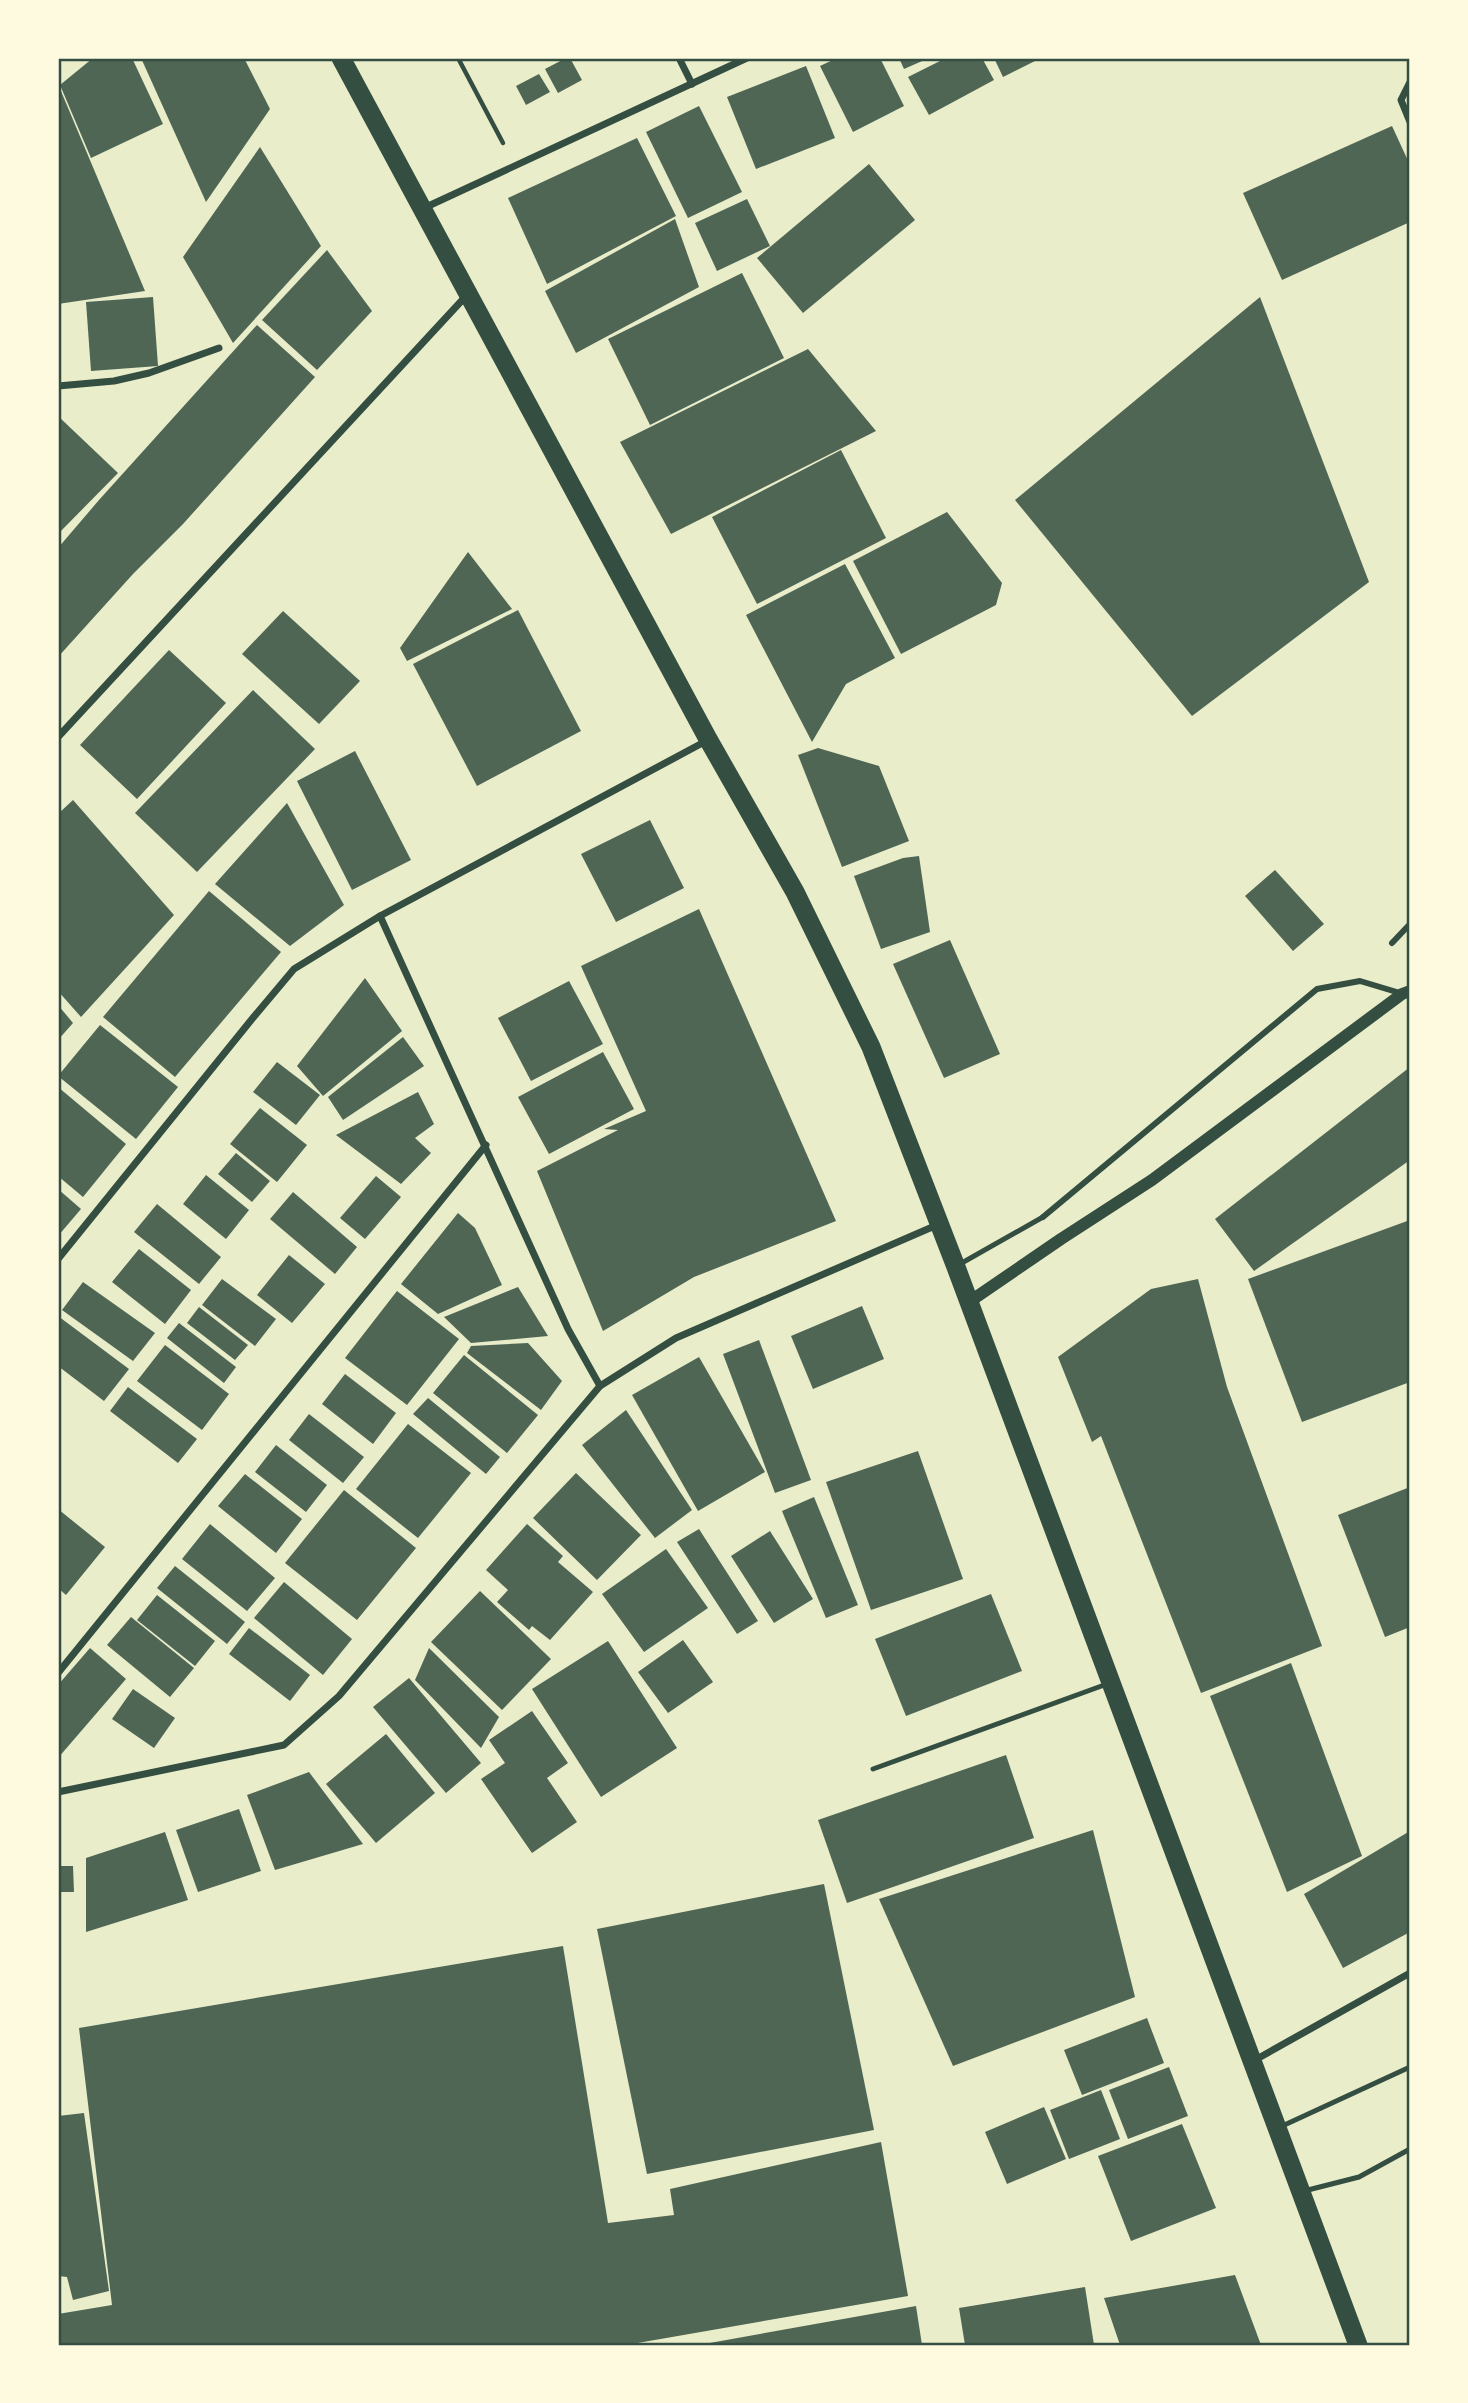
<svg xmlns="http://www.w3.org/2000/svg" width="1468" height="2403" viewBox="0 0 1468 2403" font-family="'PT Sans Narrow',sans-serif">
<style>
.building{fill:#4f6655}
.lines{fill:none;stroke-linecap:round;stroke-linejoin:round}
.path{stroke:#344e41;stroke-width:4.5}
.service{stroke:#344e41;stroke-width:5}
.pedestrian{stroke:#344e41;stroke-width:6}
.minor{stroke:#344e41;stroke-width:7}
.tertiary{stroke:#344e41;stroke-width:12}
.trunk{stroke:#344e41;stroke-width:19}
.neatline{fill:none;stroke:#344e41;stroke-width:2.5}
</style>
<rect width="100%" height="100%" fill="#e9edc9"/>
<g class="building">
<polygon points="93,58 132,58 163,124 91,158 60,85"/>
<polygon points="141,58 244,58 270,109 206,202"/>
<polygon points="566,58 570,58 582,80 558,93 545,69"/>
<polygon points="837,58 880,58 904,106 853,132 820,66"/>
<polygon points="899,58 929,58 904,69"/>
<polygon points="946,58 982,58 994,80 929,115 908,77"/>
<polygon points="994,58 1041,58 1003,77"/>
<polygon points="806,66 835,138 756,169 727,97"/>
<polygon points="539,74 550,92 526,105 516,86"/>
<polygon points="58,84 145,291 58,304"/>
<polygon points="699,106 742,192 688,218 646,132"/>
<polygon points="1392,126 1410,165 1410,222 1282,280 1243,193"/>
<polygon points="637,138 676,216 547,284 508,198"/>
<polygon points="260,147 321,246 233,343 183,257"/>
<polygon points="869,164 915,220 803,313 757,258"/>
<polygon points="747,199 770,246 717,271 695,223"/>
<polygon points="675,219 699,287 576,353 545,291"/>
<polygon points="327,250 372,311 317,370 262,320"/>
<polygon points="742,273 784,358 650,425 608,339"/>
<polygon points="153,297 158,366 91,371 86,302"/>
<polygon points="1260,297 1369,582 1192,716 1015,500"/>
<polygon points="257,325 315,377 183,524 133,574 58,657 58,548 99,500"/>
<polygon points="808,349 876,431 671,534 620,442"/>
<polygon points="58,416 118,473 58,534"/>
<polygon points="841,450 886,538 757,604 712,517"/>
<polygon points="947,512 1002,583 996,605 901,654 853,561"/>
<polygon points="468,552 512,609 407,661 400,648"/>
<polygon points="845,564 895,658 846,684 812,742 746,615"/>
<polygon points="518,610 581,731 477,786 413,664"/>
<polygon points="283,611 360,681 319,724 242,654"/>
<polygon points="169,650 226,703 137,799 80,745"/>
<polygon points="253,690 315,749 197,872 135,813"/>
<polygon points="818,748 879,766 909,841 842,867 798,755"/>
<polygon points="355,751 411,860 352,890 297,781"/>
<polygon points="73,800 174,915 81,1017 58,991 58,814"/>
<polygon points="287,803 344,905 290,946 215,884"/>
<polygon points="650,820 684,888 616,922 581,854"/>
<polygon points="919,856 930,932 881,949 854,876 903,858"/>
<polygon points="1275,870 1324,924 1293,951 1245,896"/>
<polygon points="209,891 281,952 175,1077 103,1017"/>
<polygon points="699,909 836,1221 694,1277 603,1331 537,1171 618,1130 604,1129 646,1111 581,966"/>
<polygon points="950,940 1000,1054 944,1078 893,964"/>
<polygon points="365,978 402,1031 323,1096 297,1066"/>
<polygon points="569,981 603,1044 531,1081 498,1018"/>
<polygon points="58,1005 73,1023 58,1040"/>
<polygon points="100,1025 178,1087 136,1139 58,1076"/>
<polygon points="403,1037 424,1066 343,1120 328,1097"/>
<polygon points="603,1052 634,1109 549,1154 518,1097"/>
<polygon points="277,1062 320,1095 296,1125 253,1092"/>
<polygon points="1410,1067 1410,1160 1254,1271 1215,1219"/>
<polygon points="58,1087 126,1144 83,1197 58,1176"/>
<polygon points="418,1092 434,1124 415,1138 431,1153 401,1184 336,1135"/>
<polygon points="260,1108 307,1145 277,1182 230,1144"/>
<polygon points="236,1153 270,1181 252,1202 218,1174"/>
<polygon points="206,1175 249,1210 226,1239 183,1204"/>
<polygon points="376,1176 401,1197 365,1239 340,1218"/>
<polygon points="58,1189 81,1209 58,1236"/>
<polygon points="293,1192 357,1247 335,1274 270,1219"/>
<polygon points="157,1204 221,1257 199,1284 134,1232"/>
<polygon points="458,1213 475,1228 502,1285 438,1314 401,1284"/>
<polygon points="1410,1220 1410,1382 1302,1422 1248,1279"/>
<polygon points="139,1249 191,1290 165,1324 112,1282"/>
<polygon points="289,1255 325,1284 292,1323 257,1295"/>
<polygon points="222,1279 276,1319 255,1346 202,1305"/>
<polygon points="1198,1279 1227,1387 1322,1646 1201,1693 1101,1436 1092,1442 1058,1357 1151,1289"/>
<polygon points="83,1282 155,1333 133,1361 62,1310"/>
<polygon points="518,1287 548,1336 471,1343 444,1317"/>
<polygon points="397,1291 459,1339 407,1405 345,1358"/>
<polygon points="862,1306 884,1359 813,1389 791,1336"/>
<polygon points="199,1307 248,1345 235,1360 187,1323"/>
<polygon points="58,1316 129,1369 104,1401 58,1366"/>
<polygon points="179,1323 236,1367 224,1383 167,1338"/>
<polygon points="759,1340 811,1480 775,1493 723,1354"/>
<polygon points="528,1343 562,1381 541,1410 467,1353 471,1346"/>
<polygon points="165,1345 229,1394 202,1430 137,1381"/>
<polygon points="464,1355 538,1415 507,1453 433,1393"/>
<polygon points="699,1357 765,1472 698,1511 632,1395"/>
<polygon points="345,1374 396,1413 373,1444 322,1404"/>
<polygon points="128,1387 197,1439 178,1463 110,1411"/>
<polygon points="428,1398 500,1457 486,1474 413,1414"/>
<polygon points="626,1410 692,1510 655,1538 582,1445"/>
<polygon points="309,1414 364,1457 343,1483 289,1440"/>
<polygon points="408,1424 471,1473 418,1538 356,1489"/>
<polygon points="276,1445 327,1485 306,1512 255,1472"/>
<polygon points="918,1451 963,1579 871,1610 826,1482"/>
<polygon points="576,1473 641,1535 597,1580 533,1518"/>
<polygon points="245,1474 302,1519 276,1553 218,1506"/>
<polygon points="1410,1487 1410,1627 1385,1637 1338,1515"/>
<polygon points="344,1490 416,1548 357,1620 285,1563"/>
<polygon points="814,1497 858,1605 826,1618 782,1511"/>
<polygon points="58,1509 105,1547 66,1595 58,1588"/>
<polygon points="210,1524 275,1578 247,1611 182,1559"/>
<polygon points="527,1524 563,1556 558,1562 593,1592 550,1640 532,1626 529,1630 497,1602 508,1590 486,1570"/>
<polygon points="699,1529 758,1621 737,1634 677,1542"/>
<polygon points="770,1531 813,1599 774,1623 731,1556"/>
<polygon points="666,1549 708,1608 644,1652 602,1594"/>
<polygon points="175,1566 245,1622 227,1644 157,1588"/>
<polygon points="284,1582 352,1639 323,1675 254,1618"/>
<polygon points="480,1591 551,1659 502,1710 431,1642"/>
<polygon points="991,1594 1022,1671 906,1716 875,1639"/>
<polygon points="157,1595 215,1641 195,1666 137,1620"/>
<polygon points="131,1617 194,1668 170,1697 107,1645"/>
<polygon points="249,1628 310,1675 290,1701 229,1654"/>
<polygon points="683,1640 713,1682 668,1713 638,1672"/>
<polygon points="608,1641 677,1748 601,1797 532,1689"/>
<polygon points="90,1648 126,1679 58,1758 58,1685"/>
<polygon points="429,1648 499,1717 481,1748 415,1680"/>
<polygon points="1291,1663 1362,1856 1287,1892 1210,1696"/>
<polygon points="409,1678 481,1763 446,1793 373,1707"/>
<polygon points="133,1689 175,1718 154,1748 112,1719"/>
<polygon points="532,1711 568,1763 547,1778 577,1822 532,1853 481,1779 505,1763 489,1740"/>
<polygon points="386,1734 435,1793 376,1843 326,1784"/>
<polygon points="1006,1755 1034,1838 847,1903 818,1820"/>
<polygon points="309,1772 363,1844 275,1870 247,1795"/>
<polygon points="239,1809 261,1871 198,1892 176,1830"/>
<polygon points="1093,1830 1135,1997 953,2066 879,1899"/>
<polygon points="1410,1831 1410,1932 1343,1968 1304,1894"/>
<polygon points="165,1832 188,1900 86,1932 86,1858"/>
<polygon points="58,1866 73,1866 74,1892 58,1892"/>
<polygon points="824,1884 874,2130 647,2174 597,1929"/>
<polygon points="563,1946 608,2223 674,2215 670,2189 881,2142 908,2296 626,2345 58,2345 58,2314 112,2305 79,2028"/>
<polygon points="1147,2018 1164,2063 1082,2095 1064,2050"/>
<polygon points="1169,2067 1188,2116 1128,2139 1109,2090"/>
<polygon points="1101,2090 1120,2139 1069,2159 1050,2110"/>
<polygon points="1044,2107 1066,2159 1007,2184 985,2132"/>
<polygon points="84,2113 109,2291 73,2300 67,2277 58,2276 58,2116"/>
<polygon points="1182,2124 1216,2208 1131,2241 1098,2156"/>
<polygon points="1235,2275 1261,2345 1120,2345 1104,2298"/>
<polygon points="1085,2287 1094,2345 965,2345 959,2308"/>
<polygon points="916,2306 922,2345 704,2345 704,2344"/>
</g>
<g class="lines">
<polyline class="path" points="458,58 503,143"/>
<g class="service">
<polyline points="960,1264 1043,1217"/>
<polyline points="873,1769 1107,1684"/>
<polyline points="1280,2127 1410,2067"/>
<polyline points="1304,2191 1359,2177 1410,2149"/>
</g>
<g class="pedestrian">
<polyline points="1392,943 1410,924"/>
<polyline points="1043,1217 1317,989 1360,981 1400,993"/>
</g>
<g class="minor">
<polyline points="679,58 692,84"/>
<polyline points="1410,82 1401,100 1410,122"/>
<polyline points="424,208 747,58"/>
<polyline points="58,386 114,381 149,373 219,348"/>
<polyline points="58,737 466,296"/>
<polyline points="380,916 568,1329 600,1386"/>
<polyline points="58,1259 252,1019 294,969 380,916 708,740"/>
<polyline points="58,1673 486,1145"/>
<polyline points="58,1792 284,1745 339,1696 600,1386 676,1338 937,1225"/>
<polyline points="1255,2060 1410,1973"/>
</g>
<polyline class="tertiary" points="969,1302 1061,1239 1152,1180 1402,994 1410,991"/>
<polyline class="trunk" points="341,58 708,739 795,892 871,1047 956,1267 1358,2345"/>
</g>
<rect width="1468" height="2403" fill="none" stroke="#fefae0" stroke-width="119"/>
<rect x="60" y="60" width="1348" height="2284" class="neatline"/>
</svg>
